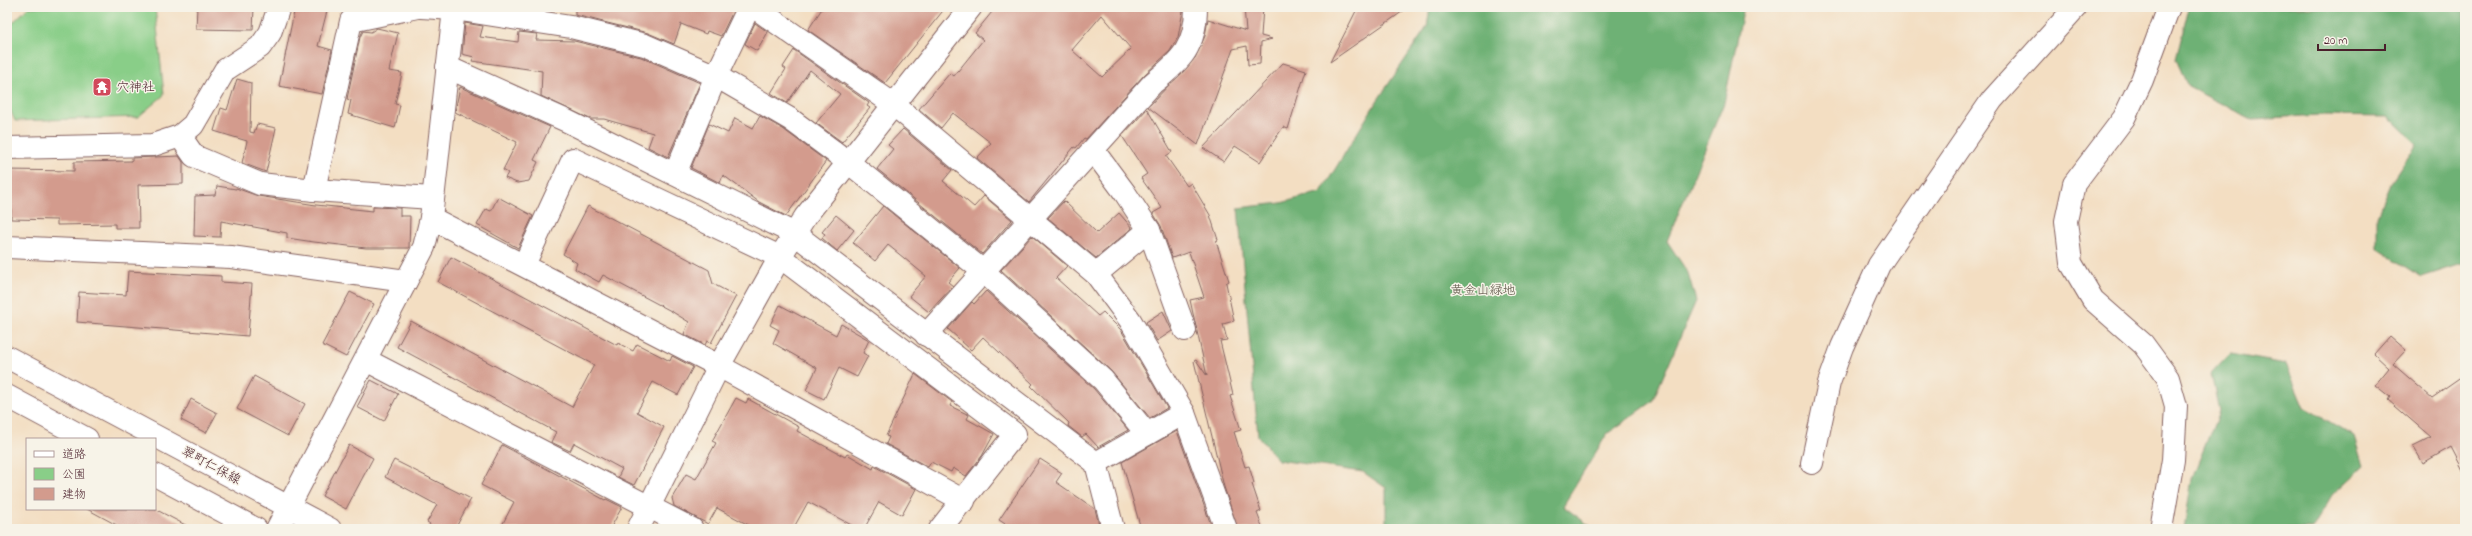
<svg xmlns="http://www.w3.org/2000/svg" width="2472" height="536" viewBox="0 0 2472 536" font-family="'Indie Flower','Klee One',sans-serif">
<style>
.green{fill:#89ce88;stroke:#6a765a}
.forest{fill:#6eb174;stroke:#5c6850}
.building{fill:#d39b8d;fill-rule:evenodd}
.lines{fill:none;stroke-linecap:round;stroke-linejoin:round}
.street-casing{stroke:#856260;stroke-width:24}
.secondary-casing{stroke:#856260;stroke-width:24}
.primary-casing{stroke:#856260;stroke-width:24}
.street{stroke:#fff;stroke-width:22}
.secondary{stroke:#fff;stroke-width:22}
.primary{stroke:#fff;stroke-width:22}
.labels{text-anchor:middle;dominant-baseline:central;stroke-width:3;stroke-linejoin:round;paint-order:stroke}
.poi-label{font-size:13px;fill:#4a1f2b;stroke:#f7f3e8;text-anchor:start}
.park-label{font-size:13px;fill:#5d5447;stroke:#f7f3e8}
.street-label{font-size:13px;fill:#4a1f2b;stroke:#f7f3e8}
</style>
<rect width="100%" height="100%" fill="#f7f3e8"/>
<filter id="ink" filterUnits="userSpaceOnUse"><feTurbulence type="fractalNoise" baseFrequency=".025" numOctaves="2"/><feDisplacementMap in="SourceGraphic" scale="8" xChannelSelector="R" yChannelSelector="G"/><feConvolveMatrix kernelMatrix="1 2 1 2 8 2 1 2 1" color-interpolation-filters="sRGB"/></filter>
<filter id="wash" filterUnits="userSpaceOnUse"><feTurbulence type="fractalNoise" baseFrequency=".012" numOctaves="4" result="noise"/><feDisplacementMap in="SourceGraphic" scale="16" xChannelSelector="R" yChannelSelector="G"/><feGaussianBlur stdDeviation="0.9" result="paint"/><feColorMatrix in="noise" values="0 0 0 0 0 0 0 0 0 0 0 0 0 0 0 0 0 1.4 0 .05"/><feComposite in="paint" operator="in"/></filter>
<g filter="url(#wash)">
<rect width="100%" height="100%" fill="#f3dec2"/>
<polygon class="green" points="29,7 155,7 164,95 138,117 15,121 7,103 7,28"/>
<g class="forest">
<polygon points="1430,7 1744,7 1724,103 1667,241 1688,273 1696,301 1652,402 1607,434 1563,506 1594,529 1386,529 1386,488 1363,472 1278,460 1258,436 1238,208 1281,203 1321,192 1375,104 1427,27"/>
<polygon points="2189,7 2465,7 2465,263 2422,277 2377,248 2377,215 2390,184 2417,144 2388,116 2320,115 2252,119 2188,87 2176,59"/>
<polygon points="2230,354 2286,364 2304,407 2354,436 2363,466 2332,495 2312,529 2184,529 2192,478 2219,411 2211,374"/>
</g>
<g id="blocks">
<g class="building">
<polygon points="197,7 254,7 253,30 196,29"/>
<polygon points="295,7 328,7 318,46 332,50 322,94 279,86"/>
<polygon points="575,7 735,7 721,36 707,31 706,34 681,24 674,44 648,33 575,15"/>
<polygon points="823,7 946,7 885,83 808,30"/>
<path d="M996,7H1169L1183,11L1178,37L1170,51L1144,75L1086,139L1084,138L1076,148L1074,147L1029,202L977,158L991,143L953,113L941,128L919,109L950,73L954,76L983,40L975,33ZM1102,15L1131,49L1102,77L1072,50Z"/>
<polygon points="1244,7 1263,7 1261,36 1272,39 1261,42 1260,64 1248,65 1247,46 1233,49 1198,145 1148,107 1195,58 1205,36 1208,19 1246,31"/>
<polygon points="1358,7 1409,7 1330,62 1350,23"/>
<polygon points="465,23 483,26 480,37 518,42 519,32 537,34 536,40 574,41 641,57 700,83 668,157 648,147 653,133 604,119 590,119 541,96 542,71 472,61 474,57 462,54"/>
<polygon points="755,23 768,32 757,51 745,44"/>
<polygon points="377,28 398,33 389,71 402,73 395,104 400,105 395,128 348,114 351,100 347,99 360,37 363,31 371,32"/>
<polygon points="794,50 869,103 867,106 870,108 842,142 816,123 840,94 810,70 787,103 771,93 786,69 783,67"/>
<polygon points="1283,63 1306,70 1288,129 1283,127 1260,162 1235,146 1224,162 1203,148"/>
<polygon points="237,79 251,83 250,132 254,133 257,124 276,128 266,172 242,163 247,141 214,131 221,108 227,110"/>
<polygon points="460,87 550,127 534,160 538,162 529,181 517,183 505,178 508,173 503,170 517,142 455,112"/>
<polygon points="1147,109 1172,152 1166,156 1187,186 1191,183 1210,215 1218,240 1216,241 1229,281 1226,283 1234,321 1223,324 1227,340 1220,341 1233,395 1230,396 1241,430 1234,432 1245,467 1249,466 1254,483 1252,484 1261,511 1257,513 1263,529 1238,529 1224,487 1194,361 1196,360 1207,376 1190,300 1204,297 1189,252 1172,258 1161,226 1153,213 1162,208 1141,178 1147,174 1122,136"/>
<polygon points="760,116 783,129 826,161 786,216 759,202 723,175 720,183 691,168 709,124 728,133 735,118 753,128"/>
<polygon points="903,129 952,170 943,181 974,207 984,196 1012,220 982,254 877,169 893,149 888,145"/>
<polygon points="179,156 183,162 183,184 138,185 139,228 115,228 115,224 57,225 57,220 11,219 11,205 7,205 7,170 74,171 74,162 132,161 132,158"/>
<polygon points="217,186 236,189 236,188 258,196 316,205 373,211 373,207 400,208 400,216 410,216 409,248 366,248 314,242 287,238 287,233 221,221 220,237 194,236 195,196 215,195"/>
<polygon points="498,197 533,216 518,248 477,225 486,209 491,211"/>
<polygon points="1064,201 1097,233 1119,213 1132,228 1096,258 1048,218"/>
<polygon points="588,206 709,270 713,284 736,296 711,343 707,341 705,345 684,334 689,322 671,311 603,275 599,282 575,269 577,263 563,254"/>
<polygon points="883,206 960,268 948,282 953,286 929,312 909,296 926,276 888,245 875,261 853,243"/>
<polygon points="836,215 854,230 837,251 822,238 825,234 822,232"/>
<polygon points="1032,236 1067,266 1056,278 1098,316 1103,312 1121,330 1167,408 1150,418 1111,371 1001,270"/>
<polygon points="451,257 617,345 618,343 633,351 637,344 670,361 672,356 693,367 678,395 653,382 637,412 664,427 634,485 618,477 622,469 574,443 570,451 551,442 556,432 397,347 411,321 572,407 594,365 438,282"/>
<polygon points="128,271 221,276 221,282 252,284 248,336 77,322 79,292 126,295"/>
<polygon points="986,291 1094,389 1128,430 1098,447 1086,434 1082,437 1068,426 1069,423 1031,386 1033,384 983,337 971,350 948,329 972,302 974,304"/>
<polygon points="350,292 374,304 346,357 322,345"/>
<polygon points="780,305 836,335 841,324 869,340 863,353 868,356 857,377 839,368 824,399 806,390 817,368 773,343 779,330 770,325"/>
<polygon points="1163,311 1172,331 1157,341 1146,322"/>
<polygon points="2390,336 2406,350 2393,364 2432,398 2465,375 2465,474 2451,447 2423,463 2413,446 2431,437 2388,400 2390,397 2375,385 2389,368 2374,354"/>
<polygon points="915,374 952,402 950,406 969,415 967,419 994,434 982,456 966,476 953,468 951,472 931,462 928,467 886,444 889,437 886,436"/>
<polygon points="254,376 305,404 288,436 237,409"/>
<polygon points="371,380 398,394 384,421 357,407"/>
<polygon points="736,398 746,403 748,399 799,427 797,431 845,457 847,454 873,469 874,466 916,489 902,515 879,502 864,529 859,529 808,502 793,529 756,529 717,508 708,524 674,506 672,498 686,474 696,479 716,443 712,441"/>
<polygon points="191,399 217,413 206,433 181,420"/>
<polygon points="1177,431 1211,525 1200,529 1141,529 1122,462"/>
<polygon points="349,445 373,458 346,509 322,496"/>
<polygon points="502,445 605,500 606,499 622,507 610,529 500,529 514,502 481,485"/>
<polygon points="1040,459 1062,473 1056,482 1095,509 1100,529 1013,529 999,520"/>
<polygon points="394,460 471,499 455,529 427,529 430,524 427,522 437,505 385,477"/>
<polygon points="87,509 155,509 193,529 124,529"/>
</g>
</g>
</g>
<g filter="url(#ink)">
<use href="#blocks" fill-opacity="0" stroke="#856260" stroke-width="1"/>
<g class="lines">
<defs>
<g id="street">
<polyline points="421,7 454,9 571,27 645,45 716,76 790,119 848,162 983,271 1103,380 1147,434"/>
<polyline points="754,7 893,104 1096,274 1130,320 1184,413 1226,529"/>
<polyline points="447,67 567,121 795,234 1096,463 1113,529"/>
<polyline points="180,136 194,156 260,184 314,190 432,198"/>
<polyline points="7,148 153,145 180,136 193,125 225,70 260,47 270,33 279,7"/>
<polyline points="1093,150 1125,193 1149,230 1185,330"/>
<polyline points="675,174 716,76 749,7"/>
<polyline points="314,190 351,21 418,7"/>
<polyline points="431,218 719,366 964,501"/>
<polyline points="7,247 231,257 406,281"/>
<polyline points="524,265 573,159 780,257 1015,434 940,529"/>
<polyline points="1096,274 1149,230"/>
<path d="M926,335L1153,83C1182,60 1196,46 1196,7"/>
<polyline points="366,360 692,529"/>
<polyline points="1096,463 1184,413"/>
<polyline points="1812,463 1829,383 1842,347 1879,265 1992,100 2076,7"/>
<polyline points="277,529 424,247 431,218 454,9"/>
<polyline points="2161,529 2173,460 2176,406 2168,378 2143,344 2093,300 2071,263 2066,221 2074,184 2124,118 2142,80 2169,7"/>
</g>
<polyline id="secondary" points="638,529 719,366 780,257 805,217 971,7"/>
<g id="primary">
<polyline points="7,357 330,529"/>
<polyline points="7,396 87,439"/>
<polyline points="155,475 256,529"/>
</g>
</defs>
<use href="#street" class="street-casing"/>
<use href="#secondary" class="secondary-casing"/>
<use href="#primary" class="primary-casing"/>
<use href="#street" class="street"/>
<use href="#secondary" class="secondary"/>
<use href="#primary" class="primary"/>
</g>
</g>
<defs>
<symbol id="temple-square" viewBox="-11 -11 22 22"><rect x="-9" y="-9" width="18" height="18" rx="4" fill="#d1495b" stroke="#f7f3e8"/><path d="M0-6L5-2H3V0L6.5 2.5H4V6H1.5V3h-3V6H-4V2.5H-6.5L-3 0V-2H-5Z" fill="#fff"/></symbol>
</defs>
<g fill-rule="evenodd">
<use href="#temple-square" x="91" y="76" width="22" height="22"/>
</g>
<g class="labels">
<g class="poi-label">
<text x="116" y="87">穴神社</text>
</g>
<g class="park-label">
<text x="1483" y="290">黄金山緑地</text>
</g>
<g class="street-label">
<text transform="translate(211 466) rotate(28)">翠町仁保線</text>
</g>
</g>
<rect width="2472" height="536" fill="none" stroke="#f7f3e8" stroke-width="24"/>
<rect x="26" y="438" width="130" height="72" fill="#f7f3e8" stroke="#b29e9c"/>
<rect x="34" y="451" width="20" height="6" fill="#ffffff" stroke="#b29e9c"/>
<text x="62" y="458" font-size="12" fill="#4a1f2b">道路</text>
<rect x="34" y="468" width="20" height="12" fill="#89ce88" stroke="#b29e9c"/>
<text x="62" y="478" font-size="12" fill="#4a1f2b">公園</text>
<rect x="34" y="488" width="20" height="12" fill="#d39b8d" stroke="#b29e9c"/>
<text x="62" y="498" font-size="12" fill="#4a1f2b">建物</text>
<path d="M2318 44v6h67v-6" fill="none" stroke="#4a1f2b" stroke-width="2"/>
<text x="2324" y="44" font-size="12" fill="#4a1f2b" stroke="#f7f3e8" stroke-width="3" paint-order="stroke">20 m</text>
</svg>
